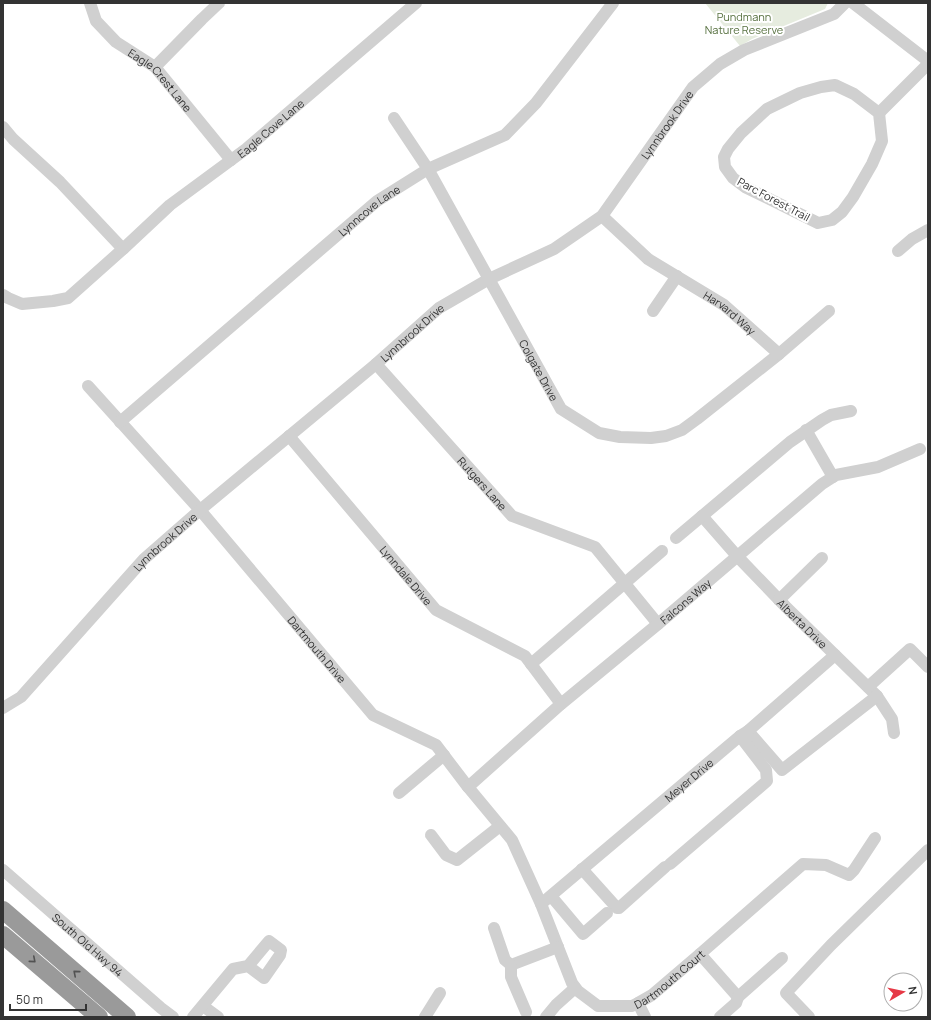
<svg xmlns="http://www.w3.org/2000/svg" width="931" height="1020" viewBox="0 0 931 1020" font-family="Manrope,sans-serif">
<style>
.green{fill:#e6ecdf}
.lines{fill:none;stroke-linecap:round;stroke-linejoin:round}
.minor{stroke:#d0d0d0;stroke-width:12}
.highway{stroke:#9a9a9a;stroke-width:18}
.oneway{stroke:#525252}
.labels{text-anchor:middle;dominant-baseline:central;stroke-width:4;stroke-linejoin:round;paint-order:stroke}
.park-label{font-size:11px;fill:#56703f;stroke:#fff}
.street-label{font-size:11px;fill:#333;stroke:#fff}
</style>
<rect width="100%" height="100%" fill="#fff"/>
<polygon class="green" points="705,3 828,3 825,9 752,39 740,46"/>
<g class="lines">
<g class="minor">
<path id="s1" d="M90,3L96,21L116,42L155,67L231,160"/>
<polyline points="853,3 928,61"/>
<polyline points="155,67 202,19 219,3"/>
<polygon points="835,85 854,94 879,113 882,141 872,164 853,197 842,212 832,220 818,223 745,187 733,178 725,167 724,157 728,149 741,133 767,109 800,93 821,87"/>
<polyline points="879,113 928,64"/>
<path id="s2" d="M394,118L428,169L561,409L599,433L620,437L651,438L666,436L682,430L697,419L779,354L829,311"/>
<polyline points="3,127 13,139 60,182 123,249"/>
<path id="s3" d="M602,216L648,259L724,305L779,354"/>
<polyline points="898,251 912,239 928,230"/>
<path id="s4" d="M3,295L8,298L22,304L53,301L68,298L123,249L170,205L246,149L416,3"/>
<polyline points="653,311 677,276"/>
<path id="s5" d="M376,364L512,516L595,547L658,624"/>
<path id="s6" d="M88,386L200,510L373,715L436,745L468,787L512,840L541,904L572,983L578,991L598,1006H632L638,1003L652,995L700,954L803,864L826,865L849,875L854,870L875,838"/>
<path id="s7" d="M120,422L377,201L428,169L505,135L536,103L613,3"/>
<polyline points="806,430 833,477"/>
<path id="s8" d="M289,436L436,610L525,656L561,704"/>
<path id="s9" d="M702,516L737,556L786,607L877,696L892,719L894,733"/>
<polyline points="676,538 790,442 822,420 831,415 851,411"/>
<polyline points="779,600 822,558"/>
<polyline points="531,664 662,551"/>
<polyline points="868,687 910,649 928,667"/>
<path id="s10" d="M3,708L21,697L144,559L200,510L376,364L439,308L489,279L554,249L602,216L693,87L720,64L744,50L834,14L845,3"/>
<polyline points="748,731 782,770 877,696"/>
<path id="s11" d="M468,787L561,704L658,624L822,484L836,475L878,467L920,449"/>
<polyline points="399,793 444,755"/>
<polyline points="431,835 446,855 457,860 500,826"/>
<polyline points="670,864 767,781 766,770 740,736"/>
<polyline points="582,869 617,908 619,908 665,867"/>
<path id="s12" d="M3,870L161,1008L173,1017"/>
<polyline points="551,896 583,934 607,913"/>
<path id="s13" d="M541,904L740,736L748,731L835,655"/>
<polyline points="494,928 505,960 511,965 558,947"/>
<polyline points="700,954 738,997 736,1003 720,1017"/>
<polyline points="511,965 511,977 526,1012"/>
<polyline points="738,997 782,958"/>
<polyline points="638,1003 645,1017"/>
<polyline points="203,1006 218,1017"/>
<polyline points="193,1017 233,969 248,966 269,941 281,950 280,955 264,978 248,966"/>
<polyline points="425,1017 440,993"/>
<polyline points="546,1017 556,1005 575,988"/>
<polyline points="809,1017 786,993 831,945 928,850"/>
</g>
<g class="highway">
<polyline points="3,910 127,1017"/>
<polyline points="3,935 99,1017"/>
</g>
</g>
<defs><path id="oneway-chevron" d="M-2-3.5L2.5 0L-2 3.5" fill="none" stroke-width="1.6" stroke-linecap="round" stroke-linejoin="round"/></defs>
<g class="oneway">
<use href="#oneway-chevron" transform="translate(33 960) rotate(41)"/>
<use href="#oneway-chevron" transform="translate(76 973) rotate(-139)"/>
</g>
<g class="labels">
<g class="park-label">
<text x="744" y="16">Pundmann<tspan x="744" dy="13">Nature Reserve</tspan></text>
</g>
<g class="street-label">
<text stroke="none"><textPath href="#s1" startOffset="107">Eagle Crest Lane</textPath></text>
<text stroke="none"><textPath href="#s10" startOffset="893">Lynnbrook Drive</textPath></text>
<text stroke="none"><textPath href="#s4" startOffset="332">Eagle Cove Lane</textPath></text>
<text transform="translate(774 199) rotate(28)">Parc Forest Trail</text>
<text stroke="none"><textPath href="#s7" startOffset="327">Lynncove Lane</textPath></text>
<text stroke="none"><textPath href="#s3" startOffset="161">Harvard Way</textPath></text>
<text stroke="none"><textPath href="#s10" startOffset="557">Lynnbrook Drive</textPath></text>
<text stroke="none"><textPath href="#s2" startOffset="291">Colgate Drive</textPath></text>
<text stroke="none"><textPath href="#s5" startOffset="160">Rutgers Lane</textPath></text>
<text stroke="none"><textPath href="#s10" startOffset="233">Lynnbrook Drive</textPath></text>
<text stroke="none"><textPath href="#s8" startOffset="182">Lynndale Drive</textPath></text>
<text stroke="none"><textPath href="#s11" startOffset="286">Falcons Way</textPath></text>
<text stroke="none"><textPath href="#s9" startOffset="147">Alberta Drive</textPath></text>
<text stroke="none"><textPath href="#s6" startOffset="349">Dartmouth Drive</textPath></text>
<text stroke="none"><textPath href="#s13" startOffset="193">Meyer Drive</textPath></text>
<text stroke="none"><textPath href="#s12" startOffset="113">South Old Hwy 94</textPath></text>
<text stroke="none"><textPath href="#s6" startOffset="897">Dartmouth Court</textPath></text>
</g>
</g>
<rect width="931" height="1020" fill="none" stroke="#333333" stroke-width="8"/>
<g transform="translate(903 992) rotate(81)"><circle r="19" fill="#ffffff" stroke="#adadad"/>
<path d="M0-3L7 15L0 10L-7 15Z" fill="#e63946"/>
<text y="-6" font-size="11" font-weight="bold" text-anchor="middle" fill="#333333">N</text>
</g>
<path d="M10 1004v6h76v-6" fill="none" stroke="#333333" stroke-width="2"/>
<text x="16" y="1004" font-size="12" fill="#333333" stroke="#ffffff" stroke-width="3" paint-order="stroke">50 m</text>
</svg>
